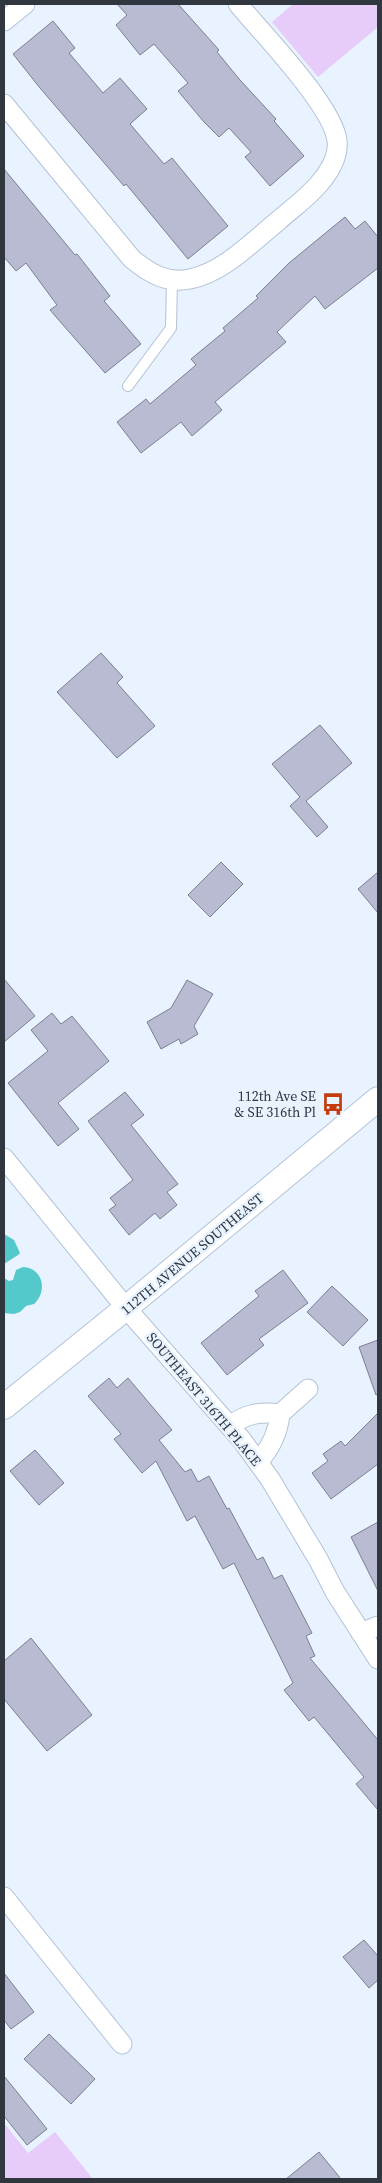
<svg xmlns="http://www.w3.org/2000/svg" width="382" height="2183" viewBox="0 0 382 2183" font-family="'Source Serif 4',serif">
<style>
.green{fill:#e7ccf9}
.water{fill:#53c9cc}
.building{fill:#b9bbd2;stroke:#7d7e94}
.lines{fill:none;stroke-linecap:round;stroke-linejoin:round}
.service-casing{stroke:#b2c2d6;stroke-width:12}
.minor-casing{stroke:#b2c2d6;stroke-width:21}
.tertiary-casing{stroke:#b2c2d6;stroke-width:26}
.service{stroke:#fff;stroke-width:10}
.minor{stroke:#fff;stroke-width:19}
.tertiary{stroke:#fff;stroke-width:24}
.labels{text-anchor:middle;dominant-baseline:central;stroke-width:5;stroke-linejoin:round;paint-order:stroke}
.poi-label{font-size:14px;fill:#30373e;stroke:#e9f3ff;text-anchor:end}
.street-label{font-size:14px;fill:#30373e;stroke:#e9f3ff}
</style>
<rect width="100%" height="100%" fill="#e9f3ff"/>
<g class="green">
<polygon points="293,4 378,4 378,27 318,77 272,22"/>
<polygon points="4,2123 28,2153 55,2132 93,2179 4,2179"/>
</g>
<g class="water">
<polygon points="4,1234 14,1240 20,1253 18,1255 4,1264"/>
<path d="M23,1267C43,1268 48,1291 34,1304L26,1306L20,1312L14,1314L4,1313V1278L9,1281L13,1280L16,1270Z"/>
</g>
<g class="building">
<polygon points="117,4 178,4 219,50 217,52 240,80 276,119 274,121 304,156 270,186 245,157 251,152 229,128 219,137 204,122 178,91 188,83 154,44 140,55 116,25 127,15"/>
<polygon points="53,21 75,48 69,53 103,93 120,78 147,109 130,124 164,164 172,158 228,226 188,259 126,184 124,186 40,88 13,54"/>
<polygon points="4,169 75,255 77,254 110,296 104,301 141,344 105,373 50,310 57,305 26,263 16,271 4,257"/>
<polygon points="345,217 355,229 365,221 378,237 378,268 325,309 315,296 277,332 286,342 215,402 222,410 192,436 181,422 141,453 117,422 146,399 150,404 196,365 191,359 225,331 223,328 258,298 256,296 289,263"/>
<polygon points="101,653 123,677 117,683 155,726 117,758 57,692"/>
<polygon points="320,725 352,763 306,801 328,827 317,837 290,806 300,797 272,764"/>
<polygon points="221,862 243,884 210,917 188,895"/>
<polygon points="378,872 378,913 358,889"/>
<polygon points="4,979 35,1016 4,1042"/>
<polygon points="187,980 213,994 194,1026 198,1034 181,1044 179,1039 161,1049 147,1022 171,1008"/>
<polygon points="52,1013 61,1024 72,1016 109,1061 58,1103 79,1129 58,1146 8,1083 48,1051 31,1030"/>
<polygon points="125,1092 144,1115 131,1125 178,1184 167,1192 177,1205 160,1219 155,1213 129,1235 109,1210 116,1205 110,1198 133,1180 88,1121"/>
<polygon points="283,1270 308,1303 259,1339 264,1345 227,1375 201,1343 259,1296 255,1291"/>
<polygon points="332,1286 368,1320 343,1346 307,1312"/>
<polygon points="378,1340 378,1394 376,1395 359,1347"/>
<polygon points="109,1378 117,1388 128,1378 172,1430 159,1440 185,1472 191,1469 198,1482 209,1476 227,1509 229,1508 257,1560 263,1557 274,1579 282,1575 312,1633 306,1636 315,1656 310,1658 378,1740 378,1810 356,1784 364,1777 314,1717 309,1721 284,1690 293,1683 234,1563 223,1569 195,1516 187,1521 156,1461 142,1473 114,1439 121,1434 88,1396"/>
<polygon points="378,1413 378,1464 331,1499 312,1473 328,1461 323,1454 341,1441 345,1446"/>
<polygon points="35,1450 64,1483 39,1505 10,1471"/>
<polygon points="378,1522 378,1591 351,1537"/>
<polygon points="31,1638 92,1715 47,1751 4,1699 4,1661"/>
<polygon points="364,1940 378,1956 378,1980 369,1988 343,1957"/>
<polygon points="4,1973 34,2012 11,2029 4,2020"/>
<polygon points="49,2034 95,2079 71,2104 24,2059"/>
<polygon points="4,2076 47,2129 27,2145 4,2116"/>
<polygon points="319,2152 341,2179 286,2179"/>
</g>
<g class="lines">
<defs>
<polyline id="service" points="128,386 171,328 172,281"/>
<g id="minor">
<polyline points="4,21 25,4"/>
<path d="M4,104L132,259C149,273 167,284 190,279C224,272 252,242 278,221C291,209 306,199 318,185C328,174 339,157 337,141C334,107 262,33 238,4"/>
<polyline points="4,1158 126,1308 241,1439 270,1479 318,1559 335,1592 378,1659"/>
<polyline points="280,1414 308,1389"/>
<path d="M230,1426C245,1414 260,1411 280,1414C278,1433 271,1448 258,1462"/>
<polyline points="361,1633 378,1626"/>
<polyline points="4,1897 122,2044"/>
</g>
<polyline id="tertiary" points="4,1407 126,1308 378,1099"/>
</defs>
<use href="#service" class="service-casing"/>
<use href="#minor" class="minor-casing"/>
<use href="#tertiary" class="tertiary-casing"/>
<use href="#service" class="service"/>
<use href="#minor" class="minor"/>
<use href="#tertiary" class="tertiary"/>
</g>
<defs>
<symbol id="bus-bare" viewBox="-9 -9 18 18"><path d="M-5-6H5V4H4V6H2V4H-2V6H-4V4H-5ZM-3.5-4V0h7V-4ZM-3.5 1.2v1.5H-2V1.2ZM2 1.2v1.5H3.5V1.2Z" fill="#c43c0c" stroke="#e9f3ff" stroke-width="2.5" paint-order="stroke"/></symbol>
</defs>
<g fill-rule="evenodd">
<use href="#bus-bare" x="317" y="1088" width="32" height="32"/>
</g>
<g class="labels">
<g class="poi-label">
<text x="316" y="1096">112th Ave SE<tspan x="316" dy="16">&amp; SE 316th Pl</tspan></text>
</g>
<g class="street-label">
<text transform="translate(192 1254) rotate(-40)">112TH AVENUE SOUTHEAST</text>
<text transform="translate(204 1399) rotate(50)">SOUTHEAST 316TH PLACE</text>
</g>
</g>
<rect width="382" height="2183" fill="none" stroke="#30373e" stroke-width="10"/>
</svg>
